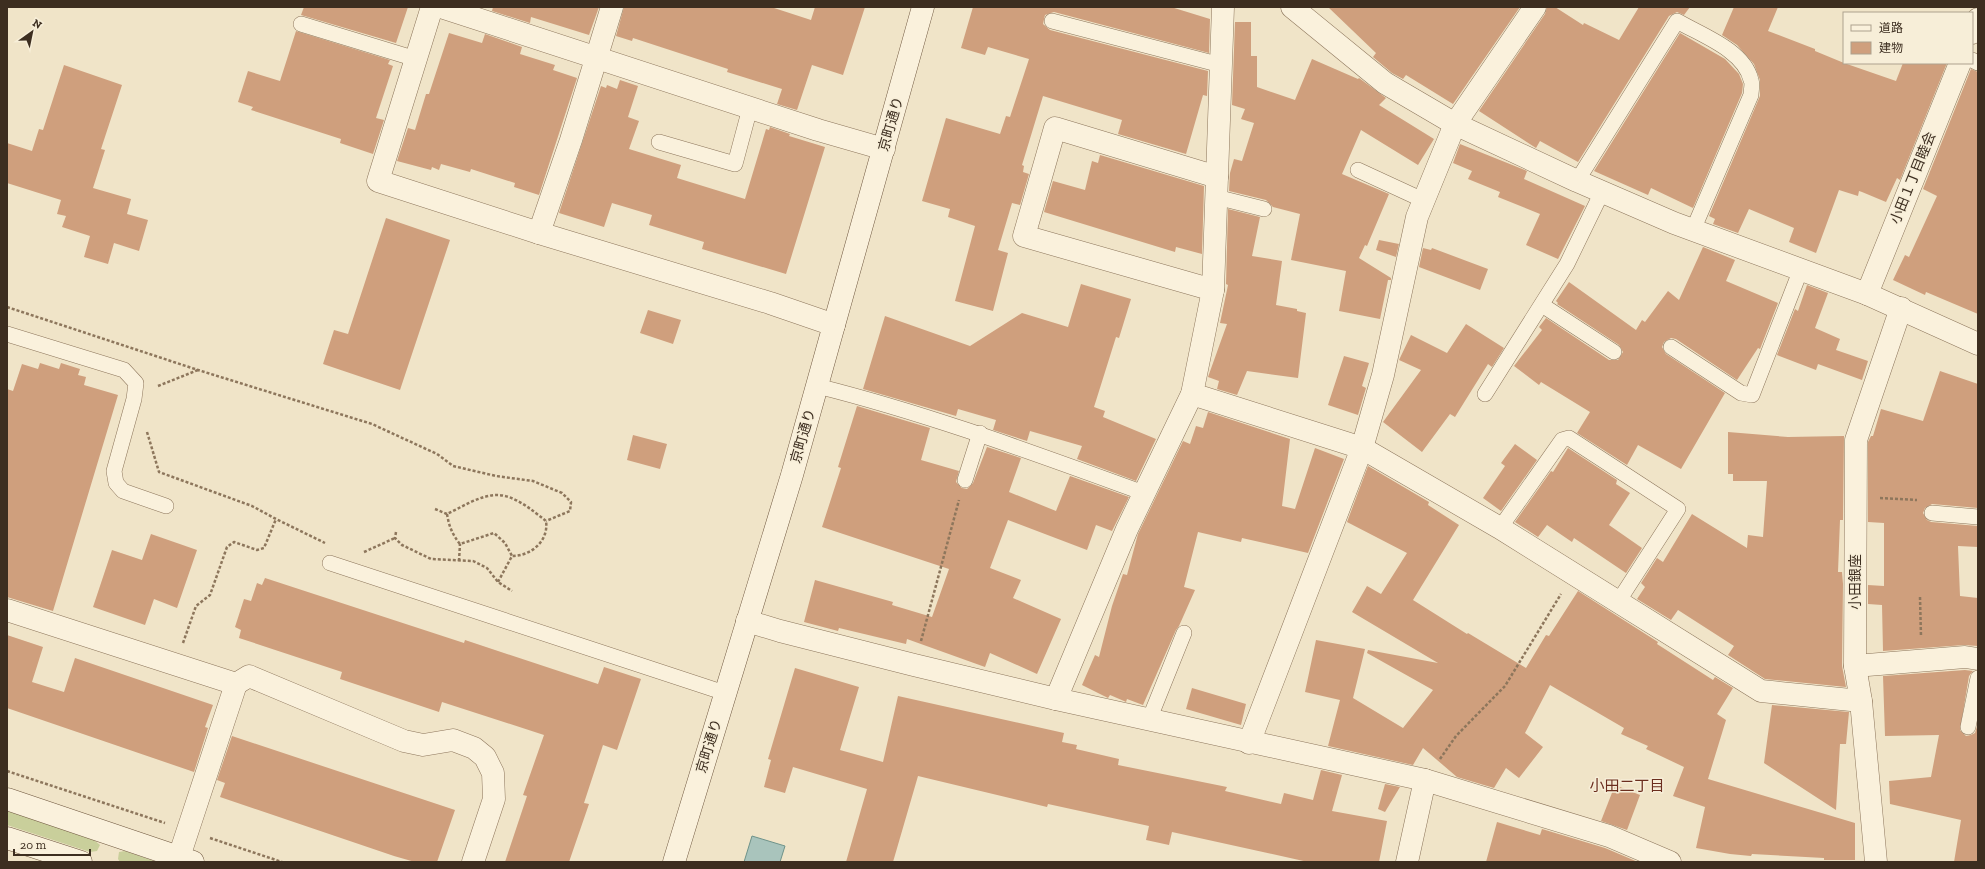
<svg xmlns="http://www.w3.org/2000/svg" width="1985" height="869" viewBox="0 0 1985 869" font-family="'Zilla Slab','Noto Sans JP',serif">
<style>
.green{fill:#c9cf9b}
.water{fill:#a9c4bc;stroke:#6f938a}
.building{fill:#cf9f7d}
.lines{fill:none;stroke-linecap:round;stroke-linejoin:round}
.lane-casing{stroke:#8d765c;stroke-width:16}
.street-casing{stroke:#8d765c;stroke-width:23}
.secondary-casing{stroke:#6f573f;stroke-width:23}
.path{stroke:#8d765c;stroke-width:2.5;stroke-dasharray:3 2;stroke-linecap:butt}
.lane{stroke:#faf1dc;stroke-width:15}
.street{stroke:#faf1dc;stroke-width:22}
.secondary{stroke:#faf1dc;stroke-width:22}
.labels{text-anchor:middle;dominant-baseline:central;stroke-width:3;stroke-linejoin:round;paint-order:stroke}
.street-label{font-size:14px;fill:#3d2e20;stroke:#f7eed8}
.neighbourhood-label{font-size:15px;fill:#6b2e1e;stroke:#f7eed8}
</style>
<rect width="100%" height="100%" fill="#f0e4c8"/>
<g class="green">
<polygon points="7,810 94,840 100,845 97,851 90,852 7,825"/>
<polygon points="125,851 157,862 158,862 120,862 118,859 119,852"/>
</g>
<polygon class="water" points="752,836 785,846 780,862 744,862"/>
<g class="building">
<polygon points="304,7 408,7 396,43 301,15"/>
<polygon points="493,7 599,7 589,35 531,17 530,23 492,11"/>
<polygon points="624,7 771,7 811,20 815,7 865,7 843,75 812,65 797,110 777,104 782,89 727,72 728,69 633,38 632,41 616,36"/>
<polygon points="973,7 1171,7 1210,19 1209,53 1054,12 1045,15 1043,24 1050,30 1208,71 1207,96 1203,95 1186,154 1118,134 1122,120 1043,96 1022,165 1024,166 1023,172 1029,174 1020,205 1012,203 998,250 1008,253 993,311 955,301 975,226 948,217 950,209 922,201 946,118 1000,134 1006,116 1010,117 1029,59 988,47 985,55 961,48"/>
<polygon points="1328,7 1520,7 1453,104 1406,75 1403,79 1392,73 1373,57 1376,53"/>
<polygon points="1547,7 1555,7 1583,25 1584,23 1619,40 1639,7 1690,7 1684,15 1677,12 1669,16 1578,162 1540,141 1536,148 1479,111 1545,14"/>
<polygon points="1734,7 1778,7 1768,31 1815,49 1815,51 1844,63 1896,81 1903,63 1947,63 1900,180 1897,178 1886,202 1862,192 1859,191 1858,196 1839,190 1816,253 1789,242 1794,228 1749,209 1738,233 1713,224 1715,219 1709,216 1760,96 1760,80 1754,64 1737,45 1722,35"/>
<polygon points="1235,22 1251,22 1251,56 1257,56 1257,87 1295,100 1312,59 1358,79 1359,78 1386,98 1379,105 1434,139 1418,165 1361,130 1342,174 1389,194 1367,246 1365,245 1359,258 1391,278 1391,280 1388,280 1380,319 1339,311 1346,271 1291,260 1300,214 1273,207 1266,200 1229,191 1230,173 1234,159 1242,161 1254,123 1241,119 1245,109 1232,105"/>
<polygon points="296,31 390,60 388,64 393,66 376,118 384,120 373,154 340,143 341,139 251,110 253,107 238,102 248,71 280,81"/>
<polygon points="449,33 482,43 485,34 522,47 520,54 555,65 553,70 577,78 539,195 514,187 515,183 471,169 470,172 441,164 439,170 432,167 431,170 397,161 408,128 415,130 426,94 429,94"/>
<polygon points="1680,33 1725,59 1739,74 1743,84 1742,93 1693,208 1651,188 1648,195 1594,171"/>
<polygon points="64,65 122,85 101,149 105,150 93,188 131,199 127,214 148,220 139,251 114,243 108,264 84,257 90,236 62,227 66,216 57,214 61,200 7,183 7,143 32,151 39,129 43,130"/>
<polygon points="1971,69 1978,72 1978,314 1926,292 1925,295 1893,280 1905,255 1909,257 1937,196 1923,189"/>
<polygon points="620,80 638,86 628,117 639,121 629,149 681,165 677,178 745,199 766,129 769,130 770,127 790,134 789,136 825,147 786,274 702,249 704,242 649,225 652,215 612,203 604,227 559,213 601,86 606,88 607,85 617,89"/>
<polygon points="1460,144 1527,171 1524,179 1585,206 1558,259 1526,245 1540,214 1498,197 1500,192 1468,179 1472,171 1453,163"/>
<polygon points="1100,155 1204,186 1202,254 1176,247 1175,252 1044,212 1053,181 1085,190 1092,161 1098,163"/>
<polygon points="1228,209 1260,217 1252,256 1282,261 1276,305 1297,309 1297,311 1306,313 1298,378 1247,371 1237,395 1217,389 1219,381 1208,377 1227,324 1220,323 1228,285 1226,284"/>
<polygon points="386,218 450,240 400,390 323,364 334,330 348,334"/>
<polygon points="1379,240 1399,244 1396,257 1376,250"/>
<polygon points="1703,247 1735,260 1726,281 1778,303 1760,349 1758,348 1737,380 1676,339 1671,338 1664,342 1662,347 1666,354 1725,393 1681,469 1638,445 1627,465 1577,433 1590,412 1541,382 1539,385 1514,366 1542,330 1539,327 1546,318 1609,360 1618,360 1623,352 1619,345 1557,304 1558,303 1556,301 1569,282 1636,330 1642,320 1645,322 1668,291 1679,300"/>
<polygon points="1423,248 1431,250 1432,248 1488,269 1480,290 1419,267"/>
<polygon points="1081,284 1131,299 1119,338 1116,337 1094,407 1105,411 1103,417 1156,439 1136,481 1077,459 1082,446 1030,431 1027,441 993,430 996,420 958,409 956,416 863,389 885,316 970,346 1022,313 1068,327"/>
<polygon points="1807,285 1828,293 1815,328 1840,339 1836,350 1868,361 1862,380 1818,364 1816,370 1777,355 1795,309 1798,311"/>
<polygon points="648,310 681,320 673,344 640,333"/>
<polygon points="1466,324 1504,348 1492,367 1488,364 1455,417 1450,414 1422,452 1383,422 1421,370 1399,360 1411,335 1447,353"/>
<polygon points="1344,356 1369,363 1362,386 1366,388 1358,415 1328,405"/>
<polygon points="40,363 59,369 61,363 80,369 78,375 86,377 84,385 118,395 53,611 7,597 7,389 13,391 22,364 38,369"/>
<polygon points="1940,371 1978,384 1978,508 1932,504 1925,508 1923,513 1927,520 1931,522 1978,526 1978,547 1958,546 1960,596 1978,598 1978,646 1964,645 1883,651 1882,605 1868,604 1868,585 1884,586 1884,523 1868,522 1868,442 1871,436 1873,436 1881,409 1923,421"/>
<polygon points="857,406 930,428 921,460 959,471 956,482 962,488 967,489 973,483 987,447 1021,458 1009,492 1056,511 1070,476 1129,497 1112,531 1096,525 1087,550 1008,520 990,568 1021,580 1013,598 1061,619 1037,674 990,653 985,667 907,639 906,644 839,628 838,631 804,622 815,580 893,602 892,605 932,617 949,569 822,527 841,468 838,467"/>
<polygon points="1208,412 1290,439 1282,506 1295,509 1315,448 1344,459 1308,553 1242,538 1241,542 1198,532 1184,587 1195,590 1179,626 1176,630 1143,705 1127,699 1126,702 1124,701 1110,695 1108,698 1082,685 1095,655 1099,657 1112,606 1123,574 1127,575 1138,534 1183,441 1190,444 1196,426 1203,428"/>
<polygon points="1728,432 1788,437 1844,436 1843,520 1840,520 1838,572 1842,572 1843,584 1842,666 1846,687 1765,679 1728,655 1734,646 1678,610 1671,620 1637,599 1645,587 1641,583 1657,558 1663,562 1692,514 1747,548 1748,535 1763,537 1767,481 1733,481 1733,474 1728,474"/>
<polygon points="633,435 667,444 660,469 627,460"/>
<polygon points="1515,444 1537,460 1501,511 1483,498 1505,466 1501,463"/>
<polygon points="1568,448 1617,480 1616,484 1630,493 1609,525 1642,548 1626,573 1574,538 1572,542 1547,525 1538,537 1515,522 1551,471 1553,472"/>
<polygon points="1368,466 1429,502 1428,505 1459,525 1413,600 1467,634 1468,633 1526,668 1546,635 1549,636 1578,591 1658,642 1657,644 1713,680 1715,677 1733,688 1717,714 1726,720 1708,779 1855,823 1855,860 1824,860 1824,858 1752,854 1751,856 1730,854 1696,848 1705,807 1673,796 1684,767 1646,749 1648,746 1621,734 1624,728 1550,685 1525,733 1543,747 1519,778 1506,768 1494,788 1457,777 1423,748 1413,765 1328,746 1340,700 1305,692 1316,640 1365,649 1353,698 1403,728 1433,690 1367,653 1368,650 1438,663 1352,612 1367,586 1381,594 1407,553 1347,522"/>
<polygon points="151,534 197,550 177,608 154,599 145,625 93,607 112,550 142,560"/>
<polygon points="265,578 464,643 465,640 598,684 604,667 641,679 617,750 603,745 584,803 589,804 569,862 505,862 527,796 523,795 544,735 442,702 439,712 340,679 342,672 239,638 241,630 235,627 244,599 251,601 257,583 262,585"/>
<polygon points="7,635 43,647 32,682 64,692 75,658 213,705 205,727 208,728 194,772 7,708"/>
<polygon points="795,668 859,687 840,750 883,762 898,696 1064,733 1062,742 1077,745 1076,749 1119,759 1118,765 1227,787 1225,791 1281,804 1284,793 1313,800 1321,770 1342,775 1332,811 1387,821 1379,862 1308,862 1172,832 1169,845 1146,840 1149,826 1048,804 1047,807 918,776 893,862 846,862 867,789 793,767 785,793 764,787 771,760 768,759"/>
<polygon points="1965,670 1973,671 1969,676 1960,730 1966,736 1971,735 1975,733 1978,723 1978,862 1954,862 1961,820 1890,804 1889,781 1931,777 1939,735 1885,736 1883,676"/>
<polygon points="1192,688 1246,704 1241,725 1186,709"/>
<polygon points="1772,705 1849,712 1846,744 1840,744 1836,810 1764,763"/>
<polygon points="232,736 455,810 437,862 415,862 394,856 220,797 225,783 217,780"/>
<polygon points="1385,784 1400,787 1385,812 1378,809"/>
<polygon points="1615,785 1640,795 1627,830 1601,821"/>
<polygon points="1497,822 1540,835 1542,829 1605,848 1638,862 1486,862"/>
</g>
<g class="lines">
<defs>
<g id="lane">
<polyline points="1052,21 1221,65"/>
<polyline points="301,24 416,59"/>
<polyline points="1972,60 1978,63"/>
<polyline points="659,142 735,164 750,108"/>
<polyline points="1358,170 1423,200"/>
<path d="M1577,181L1677,21C1701,35 1744,50 1751,80C1753,84 1751,90 1751,95L1693,230"/>
<polyline points="1216,197 1264,209"/>
<polyline points="1542,305 1614,352"/>
<polyline points="7,334 124,370 136,383 134,399 114,471 116,483 123,491 166,506"/>
<polyline points="1671,347 1741,393 1752,395 1801,269"/>
<path d="M817,386C929,414 1036,454 1144,493"/>
<polyline points="1485,394 1567,264 1602,192"/>
<polyline points="965,480 980,433"/>
<polyline points="1932,513 1978,517"/>
<polyline points="1500,528 1562,440 1569,438 1678,509 1618,602"/>
<polyline points="330,563 725,693"/>
<polyline points="1149,720 1184,633"/>
<polyline points="1968,727 1978,678"/>
</g>
<g id="street">
<polyline points="432,7 378,181 539,233 770,303 834,325"/>
<polyline points="441,7 818,130 884,149"/>
<polyline points="1292,7 1385,83 1455,124 1577,181 1674,223 1867,294 1978,344"/>
<polyline points="1972,33 1978,19"/>
<polyline points="539,233 571,140 612,7"/>
<polyline points="1213,290 1024,236 1055,128 1217,177"/>
<polyline points="1867,294 1960,63"/>
<polyline points="1192,394 1362,448 1500,528 1761,691 1861,701"/>
<polyline points="7,610 236,684 249,676 404,741 423,745 453,740 474,748 485,757 493,773 494,799 473,862"/>
<polyline points="747,621 780,631 914,665 1056,699 1425,780 1609,836 1670,862"/>
<polyline points="1855,666 1965,657 1978,659"/>
<polyline points="1056,699 1127,529 1192,394 1213,290 1223,7"/>
<polyline points="1249,743 1362,448 1383,375 1417,217 1455,124 1535,7"/>
<polyline points="179,857 236,684"/>
<polyline points="1407,862 1425,780"/>
<polyline points="1876,862 1861,701 1855,666 1856,440 1901,308"/>
</g>
<g id="secondary">
<polyline points="7,799 193,862"/>
<polyline points="7,838 81,862"/>
<polyline points="674,862 792,475 923,7"/>
</g>
</defs>
<use href="#lane" class="lane-casing"/>
<use href="#street" class="street-casing"/>
<use href="#secondary" class="secondary-casing"/>
<g class="path">
<polyline points="7,307 198,370 372,424 437,454 453,466 496,476 533,481 562,493 571,502 570,511 546,521"/>
<polyline points="158,386 198,370"/>
<polyline points="147,432 159,472 252,506 276,519 325,543"/>
<polyline points="1880,498 1917,500"/>
<path d="M435,509L447,514C462,507 480,495 497,495C515,495 533,511 546,521C549,541 531,556 512,556"/>
<path d="M447,514C449,526 452,534 460,544L494,533L505,543L512,556L498,582"/>
<polyline points="396,532 395,538 402,545 431,559 473,561 487,568 498,582 512,591"/>
<polyline points="364,552 395,538"/>
<polyline points="459,561 460,544"/>
<polyline points="1920,597 1921,637"/>
<polyline points="921,641 959,500"/>
<polyline points="183,643 196,606 210,595 227,547 234,542 257,550 264,548 276,519"/>
<polyline points="1440,759 1456,736 1505,686 1561,594"/>
<polyline points="7,771 165,823"/>
<polyline points="210,838 282,862"/>
</g>
<use href="#lane" class="lane"/>
<use href="#street" class="street"/>
<use href="#secondary" class="secondary"/>
</g>
<g class="labels">
<g class="street-label">
<text transform="translate(891 124) rotate(-74)">京町通り</text>
<text transform="translate(1913 178) rotate(-68)">小田１丁目睦会</text>
<text transform="translate(803 436) rotate(-74)">京町通り</text>
<text transform="translate(1855 582) rotate(-90)">小田銀座</text>
<text transform="translate(709 746) rotate(-73)">京町通り</text>
</g>
<g class="neighbourhood-label">
<text x="1627" y="786">小田二丁目</text>
</g>
</g>
<rect width="1985" height="869" fill="none" stroke="#3d2e20" stroke-width="16"/>
<rect x="1843" y="12" width="130" height="52" fill="#f7eed8" stroke="#ada18e"/>
<rect x="1851" y="25" width="20" height="6" fill="#faf1dc" stroke="#ada18e"/>
<text x="1879" y="32" font-size="12" fill="#3d2e20">道路</text>
<rect x="1851" y="42" width="20" height="12" fill="#cf9f7d" stroke="#ada18e"/>
<text x="1879" y="52" font-size="12" fill="#3d2e20">建物</text>
<g transform="translate(32 32) rotate(33)" stroke="#f7eed8" stroke-width="3" paint-order="stroke">
<path d="M0-3L7 15L0 10L-7 15Z" fill="#3d2e20"/>
<text y="-6" font-size="11" font-weight="bold" text-anchor="middle" fill="#3d2e20">N</text>
</g>
<path d="M14 849v6h76v-6" fill="none" stroke="#3d2e20" stroke-width="2"/>
<text x="20" y="849" font-size="12" fill="#3d2e20" stroke="#f7eed8" stroke-width="3" paint-order="stroke">20 m</text>
</svg>
